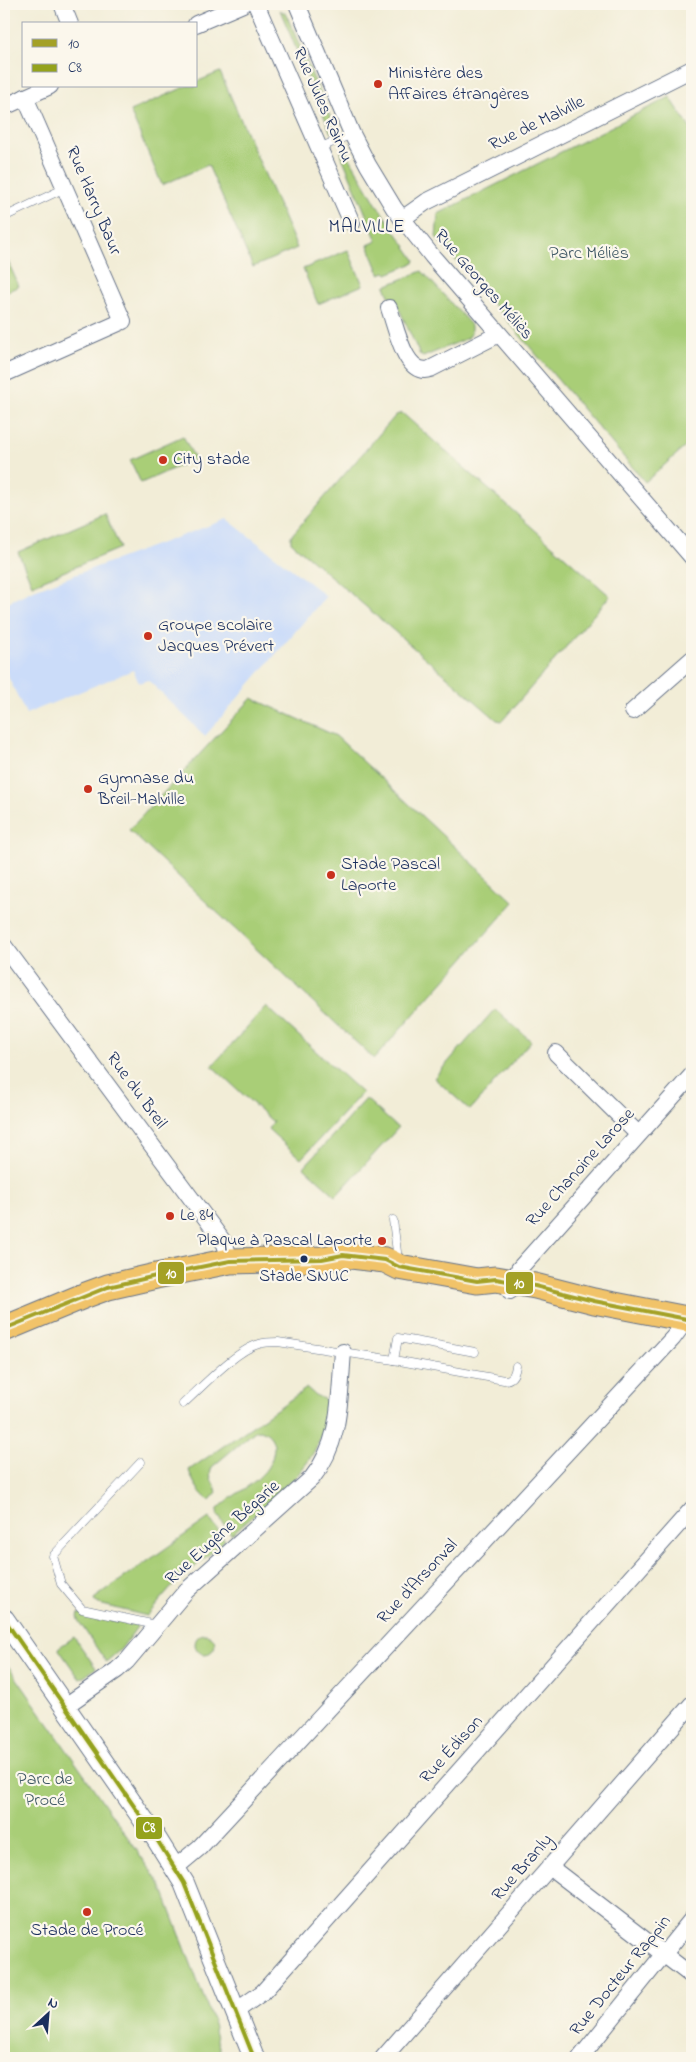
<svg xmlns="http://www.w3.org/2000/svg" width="696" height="2062" viewBox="0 0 696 2062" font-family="'Indie Flower',sans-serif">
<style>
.built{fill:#cbdcf9}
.green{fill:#a9ce77;stroke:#627e6a}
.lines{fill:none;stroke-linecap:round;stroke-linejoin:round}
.service-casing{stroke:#667288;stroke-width:9}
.minor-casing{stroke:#667288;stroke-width:18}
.tertiary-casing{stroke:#667288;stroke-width:22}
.primary-casing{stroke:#667288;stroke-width:27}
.service{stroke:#fff;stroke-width:8}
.minor{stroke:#fff;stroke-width:16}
.tertiary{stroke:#fff;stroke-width:20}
.primary{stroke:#f1c369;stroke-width:25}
.bus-1-casing{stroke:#fbf7ec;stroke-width:8}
.bus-2-casing{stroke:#fbf7ec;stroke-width:8}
.bus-1{stroke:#a4a126;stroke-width:4}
.bus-2{stroke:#94a21c;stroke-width:4}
.poi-dot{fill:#c8321e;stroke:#fbf7ec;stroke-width:2}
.bus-dot{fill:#1b2f5e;stroke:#fbf7ec;stroke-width:2}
.labels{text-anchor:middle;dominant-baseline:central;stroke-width:4.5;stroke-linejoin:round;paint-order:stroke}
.bus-label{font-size:17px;fill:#1b2f5e;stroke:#fbf7ec}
.poi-label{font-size:18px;fill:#1b2f5e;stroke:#fbf7ec;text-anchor:start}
.street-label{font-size:18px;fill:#1b2f5e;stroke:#fbf7ec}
.park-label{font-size:18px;fill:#3e5764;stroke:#fbf7ec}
.neighbourhood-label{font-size:19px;letter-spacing:1px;fill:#1b2f5e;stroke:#fbf7ec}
.line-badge{stroke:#fbf7ec;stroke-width:2}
.badge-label{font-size:14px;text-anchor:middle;font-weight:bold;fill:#fff}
</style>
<rect width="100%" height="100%" fill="#fbf7ec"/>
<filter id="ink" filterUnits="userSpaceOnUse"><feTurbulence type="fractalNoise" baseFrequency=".02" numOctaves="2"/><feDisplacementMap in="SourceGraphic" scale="10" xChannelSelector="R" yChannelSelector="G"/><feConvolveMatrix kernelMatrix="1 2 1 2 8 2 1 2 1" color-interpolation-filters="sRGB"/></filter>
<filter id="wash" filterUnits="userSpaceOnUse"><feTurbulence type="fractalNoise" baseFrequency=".0096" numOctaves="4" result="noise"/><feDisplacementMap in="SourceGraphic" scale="20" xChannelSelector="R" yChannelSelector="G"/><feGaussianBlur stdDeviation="1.12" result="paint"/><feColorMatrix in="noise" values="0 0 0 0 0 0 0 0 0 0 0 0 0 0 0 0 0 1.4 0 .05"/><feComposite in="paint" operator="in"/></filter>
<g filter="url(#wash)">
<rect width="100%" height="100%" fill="#f2edd7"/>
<polygon class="built" points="227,519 326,596 205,736 148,680 139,683 133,670 26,714 4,668 4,604 31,591"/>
<g class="green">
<polygon points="280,10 286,14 335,128 331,133"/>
<polygon points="220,72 297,248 253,267 208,165 162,185 130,111 187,86 196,86 196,82"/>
<polygon points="670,97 692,131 692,441 645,482 436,237 438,214"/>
<polygon points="343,150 347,153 377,205 411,254 415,260 414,263 387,274 385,272 380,274 368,245 377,241 343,159 341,151"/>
<polygon points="348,250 363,285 318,304 303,269"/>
<polygon points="4,253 19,286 4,293"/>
<polygon points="422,271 471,325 471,334 468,338 423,357 420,355 395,300 389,296 385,286"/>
<polygon points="402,413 610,596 502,721 497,720 291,542 291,536 396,415"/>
<polygon points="183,436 195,459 141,483 130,460"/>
<polygon points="105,514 120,548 32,585 18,552"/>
<polygon points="252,698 336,736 514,902 374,1059 129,830"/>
<polygon points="266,1006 362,1093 301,1159 268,1129 273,1122 212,1066"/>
<polygon points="495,1009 531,1041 470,1110 434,1078"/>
<polygon points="366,1099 398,1128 336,1196 304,1167"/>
<path d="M307,1388L315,1395L328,1401C324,1468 277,1493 232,1534L230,1533L217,1514L218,1509C237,1489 274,1479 274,1446C273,1438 268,1432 260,1430L255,1431L212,1467C207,1477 214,1483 217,1492L210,1500C201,1497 191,1479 189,1470Z"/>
<polygon points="209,1518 225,1540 170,1589 147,1616 99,1604 94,1601 95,1598"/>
<polygon points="80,1613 136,1625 137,1627 121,1649 106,1662 78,1620 77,1616"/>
<circle cx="205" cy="1644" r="10"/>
<polygon points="74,1637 96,1668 84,1677 79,1678 58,1648"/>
<polygon points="4,1660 161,1885 215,2027 214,2031 221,2053 217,2058 4,2058"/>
</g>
</g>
<g filter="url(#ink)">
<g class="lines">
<defs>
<g id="service">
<polyline points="319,148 352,134"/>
<polyline points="4,217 65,188"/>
<polyline points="393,1220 398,1260"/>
<polyline points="394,1360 398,1338 475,1352"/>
<path d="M183,1404C201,1388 236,1350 259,1344C265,1342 272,1342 278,1342L394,1360L504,1380C513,1380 515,1373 516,1366"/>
<polyline points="141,1462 53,1556 61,1584 82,1609 156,1625"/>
</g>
<g id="minor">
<polyline points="62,4 70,24"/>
<polyline points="256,4 352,223"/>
<polyline points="297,4 352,134 368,165 394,208 432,256 692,557"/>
<polyline points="196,24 243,4"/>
<polyline points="4,107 50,86"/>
<polyline points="402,219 426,202 692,69"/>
<path d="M389,308C396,327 405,377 430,369L499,334"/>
<polyline points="4,374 123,321 25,97"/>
<polyline points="633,711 692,659"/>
<polyline points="4,946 225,1244 230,1261"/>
<polyline points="556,1053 638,1134"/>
<polyline points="510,1291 515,1282 519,1269 692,1075"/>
<path d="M64,1707L117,1670L127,1661L186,1591L312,1478C342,1441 339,1397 343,1352"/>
<polyline points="550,1867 692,1976"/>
<polyline points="175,1868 200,1847 673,1338 681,1327 685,1319"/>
<polyline points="236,2011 263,1992 692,1509"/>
<polyline points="383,2058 692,1704"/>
<polyline points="580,2058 692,1919"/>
</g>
<polyline id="tertiary" points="4,1619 154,1835 184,1883 254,2058"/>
<polyline id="primary" points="4,1329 86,1295 108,1287 156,1276 230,1261 322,1259 343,1255 385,1260 399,1267 477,1281 496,1279 535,1286 594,1301 692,1320"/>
</defs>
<use href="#service" class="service-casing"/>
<use href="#minor" class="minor-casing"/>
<use href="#tertiary" class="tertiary-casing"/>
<use href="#primary" class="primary-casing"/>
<use href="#service" class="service"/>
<use href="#minor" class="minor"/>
<use href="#tertiary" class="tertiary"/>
<use href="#primary" class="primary"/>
<defs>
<polyline id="bus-1" points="4,1329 108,1287 156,1276 230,1261 322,1259 343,1255 385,1260 399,1267 477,1281 496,1279 535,1286 594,1301 692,1320"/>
<polyline id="bus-2" points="4,1619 154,1835 184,1883 254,2058"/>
</defs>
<use href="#bus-1" class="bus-1-casing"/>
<use href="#bus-2" class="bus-2-casing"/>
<use href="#bus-1" class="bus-1"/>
<use href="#bus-2" class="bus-2"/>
</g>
</g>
<g class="poi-dot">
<circle cx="378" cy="84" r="5"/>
<circle cx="163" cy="460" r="5"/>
<circle cx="148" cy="636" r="5"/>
<circle cx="88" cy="789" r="5"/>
<circle cx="331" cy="875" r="5"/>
<circle cx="170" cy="1216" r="5"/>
<circle cx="382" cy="1241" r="5"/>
<circle cx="87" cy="1912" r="5"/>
</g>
<circle class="bus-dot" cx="304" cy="1259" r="4.5"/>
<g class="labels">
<g class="bus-label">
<text x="304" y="1276">Stade SNUC</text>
</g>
<g class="poi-label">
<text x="388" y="74">Ministère des<tspan x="388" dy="21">Affaires étrangères</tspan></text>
<text x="173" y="460">City stade</text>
<text x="158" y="626">Groupe scolaire<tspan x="158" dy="21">Jacques Prévert</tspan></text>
<text x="98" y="779">Gymnase du<tspan x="98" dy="21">Breil-Malville</tspan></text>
<text x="341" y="865">Stade Pascal<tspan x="341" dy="21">Laporte</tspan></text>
<text x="180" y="1216">Le 84</text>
<text x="372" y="1241" text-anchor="end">Plaque à Pascal Laporte</text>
<text x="87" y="1931" text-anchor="middle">Stade de Procé</text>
</g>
<g class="street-label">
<text transform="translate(322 105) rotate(66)">Rue Jules Raimu</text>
<text transform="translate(537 124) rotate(-26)">Rue de Malville</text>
<text transform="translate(93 201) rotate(67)">Rue Harry Baur</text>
<text transform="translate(483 285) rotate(49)">Rue Georges Méliès</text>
<text transform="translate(136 1091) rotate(54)">Rue du Breil</text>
<text transform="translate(581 1168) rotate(-48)">Rue Chanoine Larose</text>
<text transform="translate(223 1533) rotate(-42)">Rue Eugène Bégarie</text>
<text transform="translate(418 1582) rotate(-47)">Rue d'Arsonval</text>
<text transform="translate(452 1750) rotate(-48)">Rue Édison</text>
<text transform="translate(523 1868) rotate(-49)">Rue Branly</text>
<text transform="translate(621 1976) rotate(-51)">Rue Docteur Rappin</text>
</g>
<g class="park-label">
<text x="589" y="254">Parc Méliès</text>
<text x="45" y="1780">Parc de<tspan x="45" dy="21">Procé</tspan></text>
</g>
<g class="neighbourhood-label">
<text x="367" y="227">MALVILLE</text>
</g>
</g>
<g class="line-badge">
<rect x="157" y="1261" width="28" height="24" rx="5" fill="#a4a126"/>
<rect x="505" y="1271" width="29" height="24" rx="5" fill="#a4a126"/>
<rect x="135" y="1816" width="28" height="24" rx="5" fill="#94a21c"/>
</g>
<g class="badge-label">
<text x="171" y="1278">10</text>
<text x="519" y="1288">10</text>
<text x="149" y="1832">C8</text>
</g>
<rect width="696" height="2062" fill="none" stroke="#fbf7ec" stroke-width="20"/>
<rect x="22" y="22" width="175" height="65" fill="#fbf7ec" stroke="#a1a7b3"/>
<rect x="32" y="39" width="25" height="8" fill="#a4a126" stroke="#a1a7b3"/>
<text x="68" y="48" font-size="15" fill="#1b2f5e">10</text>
<rect x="32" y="64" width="25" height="8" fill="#94a21c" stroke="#a1a7b3"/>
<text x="68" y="72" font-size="15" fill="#1b2f5e">C8</text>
<g transform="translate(48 2014) rotate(26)" stroke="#fbf7ec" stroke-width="4" paint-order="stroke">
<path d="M0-4L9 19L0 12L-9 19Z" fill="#1b2f5e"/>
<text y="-8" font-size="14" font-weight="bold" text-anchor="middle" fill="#1b2f5e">N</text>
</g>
</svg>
